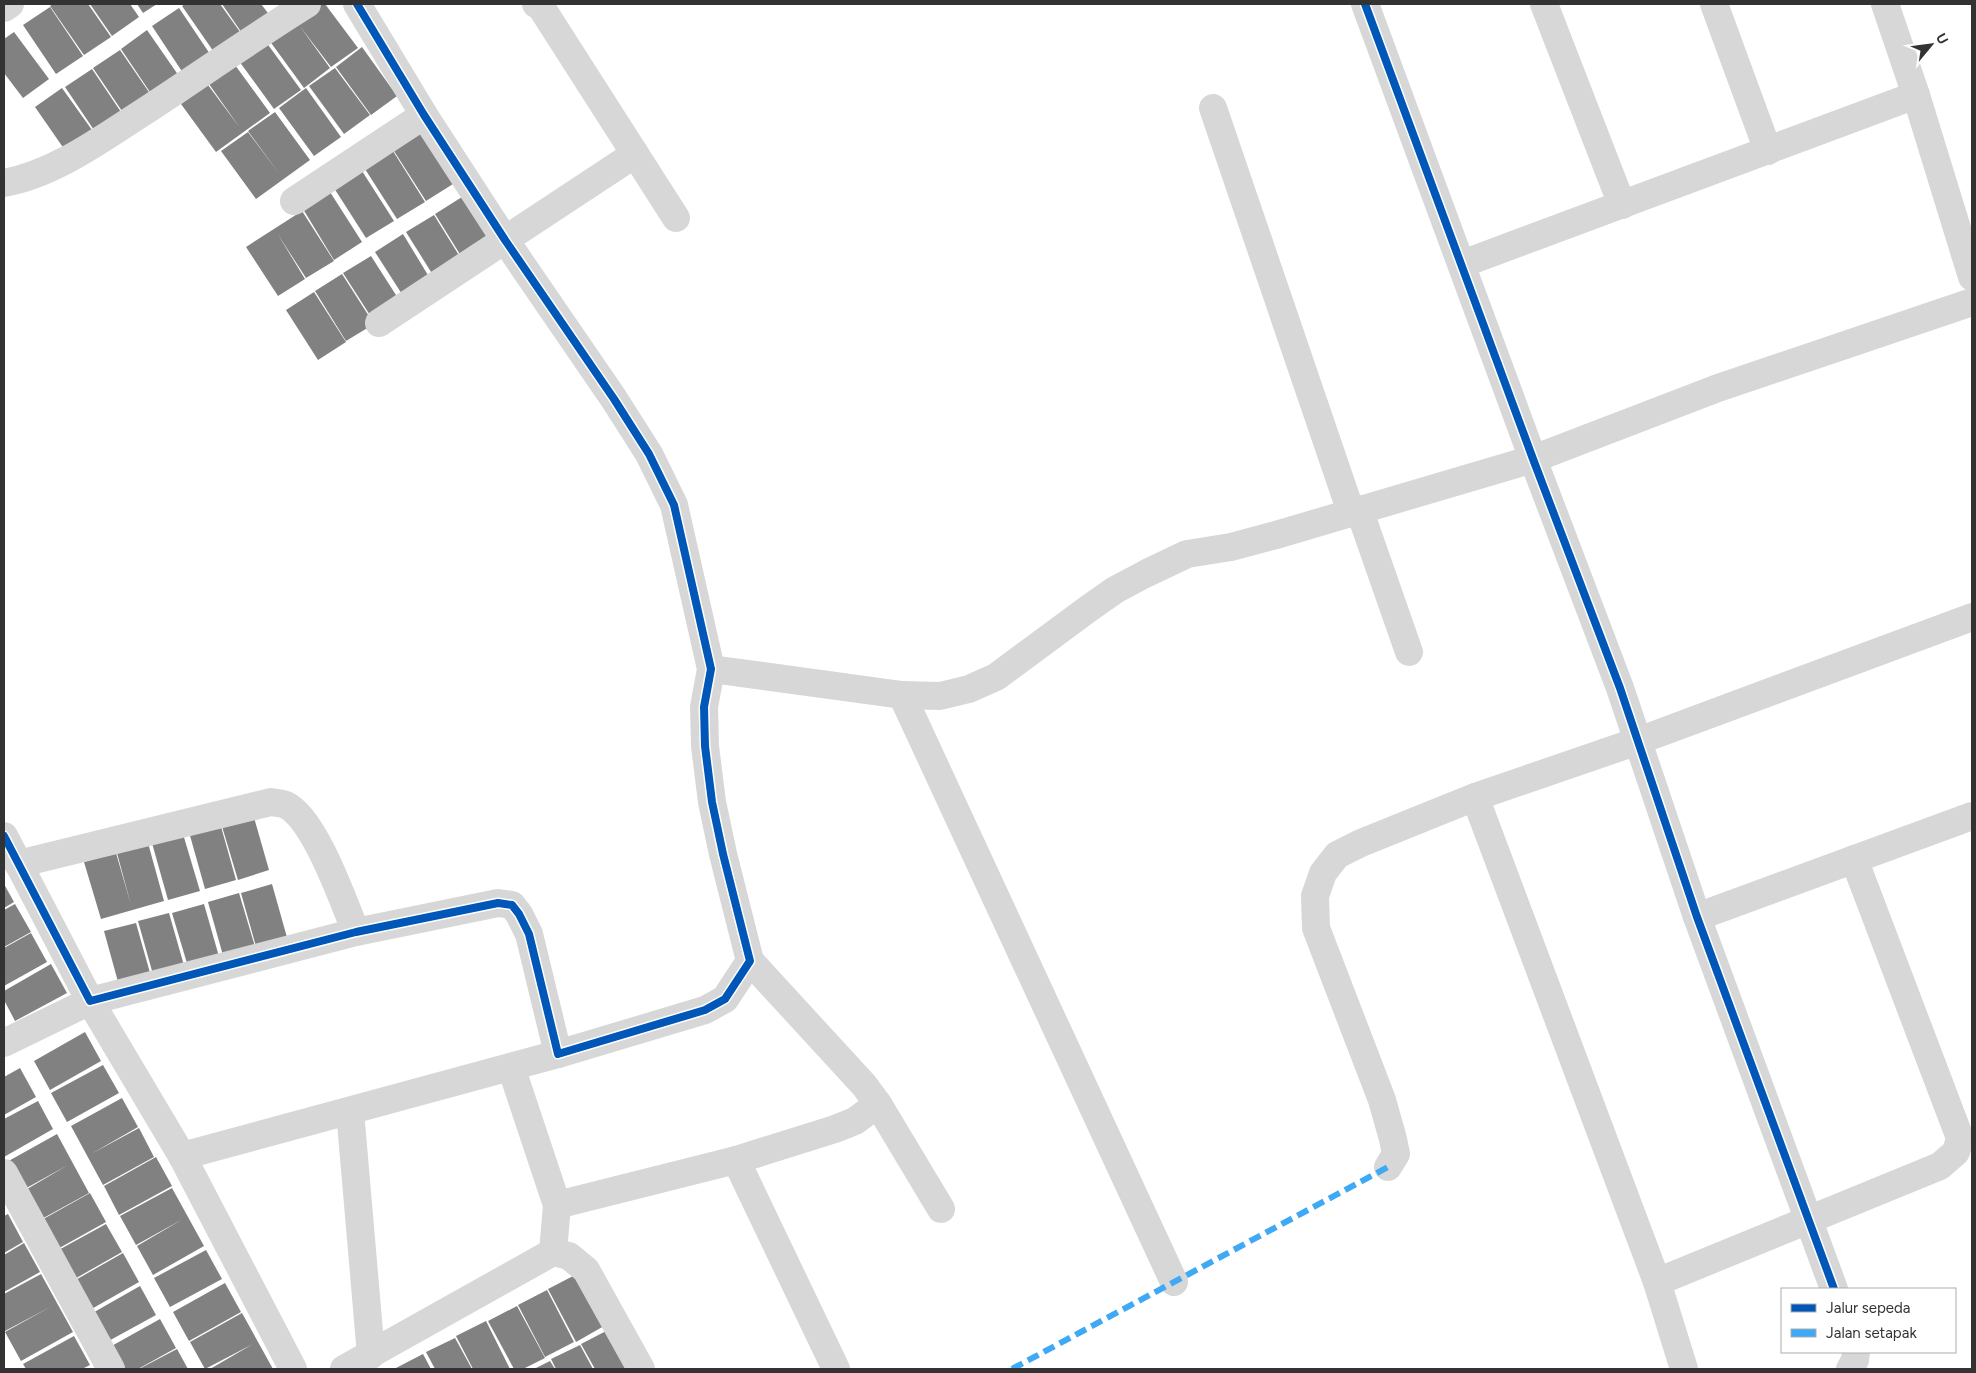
<svg xmlns="http://www.w3.org/2000/svg" width="1976" height="1373" viewBox="0 0 1976 1373" font-family="Figtree,sans-serif">
<style>
.building{fill:#818181}
.lines{fill:none;stroke-linecap:round;stroke-linejoin:round}
.minor{stroke:#d7d7d7;stroke-width:28}
.quiet{stroke:#3fa9f5;stroke-width:6;stroke-dasharray:12 6;stroke-linecap:butt}
.cycleway-casing{stroke:#fff;stroke-width:11}
.cycleway{stroke:#0057b8;stroke-width:8}
</style>
<rect width="100%" height="100%" fill="#fff"/>
<g class="building">
<polygon points="53,4 88,4 111,37 84,55 50,6"/>
<polygon points="90,4 130,4 139,17 112,36"/>
<polygon points="137,4 157,4 143,13"/>
<polygon points="185,4 220,4 243,36 216,55 182,6"/>
<polygon points="222,4 261,4 271,17 244,36"/>
<polygon points="318,4 325,4 358,48 331,67 299,25 330,68 304,88 269,40"/>
<polygon points="50,7 83,56 56,74 23,25"/>
<polygon points="179,8 212,57 185,76 152,26"/>
<polygon points="147,30 181,79 154,98 121,49"/>
<polygon points="14,32 49,79 23,98 4,73 4,39"/>
<polygon points="266,42 301,90 274,109 239,61"/>
<polygon points="362,47 397,96 371,115 336,67"/>
<polygon points="120,50 153,98 126,117 93,68"/>
<polygon points="235,65 270,113 216,152 181,104 208,85 240,128 209,84"/>
<polygon points="335,68 370,115 344,134 309,86"/>
<polygon points="92,69 125,118 98,136 65,87"/>
<polygon points="62,88 97,137 69,156 35,107"/>
<polygon points="306,88 341,137 314,156 279,108"/>
<polygon points="275,112 310,160 256,199 221,151 248,132 281,176 248,131"/>
<polygon points="422,133 453,184 426,201 394,151"/>
<polygon points="393,151 425,202 397,219 365,169"/>
<polygon points="362,171 394,221 366,238 334,188"/>
<polygon points="330,192 362,242 334,260 303,209"/>
<polygon points="462,197 494,246 466,264 435,214"/>
<polygon points="302,211 334,261 306,278 277,233 305,279 278,296 246,247"/>
<polygon points="434,215 465,265 438,283 406,232"/>
<polygon points="403,234 434,285 407,302 375,252"/>
<polygon points="371,256 403,306 375,323 343,273"/>
<polygon points="342,274 374,324 346,341 315,291"/>
<polygon points="314,292 346,342 318,360 286,310"/>
<polygon points="253,814 269,870 238,880 221,823"/>
<polygon points="220,823 236,880 205,889 189,832"/>
<polygon points="183,834 200,891 168,900 152,843"/>
<polygon points="148,843 164,901 101,919 84,862 116,853 131,905 117,853"/>
<polygon points="4,884 14,902 4,908"/>
<polygon points="272,884 288,941 257,950 241,893"/>
<polygon points="239,893 256,950 224,959 208,902"/>
<polygon points="15,904 31,932 4,947 4,910"/>
<polygon points="204,904 220,960 189,970 172,913"/>
<polygon points="169,913 185,969 154,978 138,921"/>
<polygon points="136,923 152,980 120,989 104,931"/>
<polygon points="31,933 47,962 4,986 4,948"/>
<polygon points="51,964 67,993 15,1021 4,1000 4,991"/>
<polygon points="85,1032 101,1061 50,1090 34,1061"/>
<polygon points="103,1065 119,1093 67,1122 51,1093"/>
<polygon points="20,1068 36,1097 4,1115 4,1077"/>
<polygon points="122,1098 138,1127 91,1154 139,1128 154,1157 103,1185 71,1126"/>
<polygon points="38,1101 53,1129 4,1157 4,1119"/>
<polygon points="57,1134 89,1193 38,1221 22,1192 68,1165 21,1191 5,1163"/>
<polygon points="156,1157 172,1186 119,1215 104,1186"/>
<polygon points="172,1188 204,1246 153,1275 137,1246 183,1219 136,1245 120,1216"/>
<polygon points="90,1193 106,1222 54,1251 38,1222"/>
<polygon points="8,1214 23,1242 4,1253 4,1216"/>
<polygon points="106,1224 122,1252 71,1281 55,1252"/>
<polygon points="24,1243 40,1272 4,1292 4,1255"/>
<polygon points="206,1250 222,1279 170,1307 154,1278"/>
<polygon points="123,1253 139,1282 88,1311 72,1282"/>
<polygon points="41,1274 73,1332 21,1361 5,1332 52,1306 5,1331 4,1294"/>
<polygon points="577,1274 604,1326 576,1342 548,1289"/>
<polygon points="225,1283 241,1312 189,1341 173,1312"/>
<polygon points="140,1286 156,1315 105,1343 89,1315"/>
<polygon points="547,1290 574,1342 545,1357 518,1305"/>
<polygon points="517,1306 545,1358 523,1369 514,1369 488,1321"/>
<polygon points="242,1313 273,1369 210,1369 253,1344 205,1369 190,1342"/>
<polygon points="160,1319 176,1348 138,1369 120,1369 108,1348"/>
<polygon points="486,1321 510,1369 473,1369 456,1336"/>
<polygon points="610,1329 631,1369 595,1369 581,1344"/>
<polygon points="74,1336 90,1365 82,1369 26,1369 23,1364"/>
<polygon points="455,1338 472,1369 435,1369 426,1352"/>
<polygon points="580,1345 593,1369 556,1369 551,1359"/>
<polygon points="177,1349 188,1369 139,1369"/>
<polygon points="423,1354 431,1369 394,1369"/>
<polygon points="550,1361 555,1369 534,1369"/>
</g>
<g class="lines">
<g class="minor">
<polyline points="536,4 541,7 676,218"/>
<polyline points="1365,4 1533,459 1620,688 1697,917 1834,1289"/>
<polyline points="1544,4 1622,205"/>
<polyline points="1714,4 1768,151"/>
<polyline points="1885,4 1916,95 1972,277"/>
<polyline points="4,8 10,4"/>
<polyline points="1213,108 1351,512"/>
<path d="M4,183C54,174 100,140 142,113C197,77 251,39 307,4"/>
<polyline points="294,201 424,115"/>
<polyline points="1462,264 1916,95"/>
<polyline points="379,323 635,154"/>
<polyline points="1359,509 1409,652"/>
<polyline points="711,669 902,695 940,696 969,689 996,677 1088,609 1115,590 1147,573 1187,554 1231,547 1276,535 1533,459 1718,388 1972,302"/>
<polyline points="902,695 1174,1282"/>
<polyline points="1475,797 1657,1282 1684,1369"/>
<polyline points="4,836 90,1001 356,932 498,903 512,905 519,914 529,934 558,1054 705,1010 725,999 750,961 723,854 712,802 705,746 704,707 711,669 674,505 649,454 614,399 505,240 424,115 357,4"/>
<path d="M18,864L271,802C275,803 282,803 286,805C315,819 343,901 356,932"/>
<polyline points="1697,917 1972,816"/>
<polyline points="4,1043 90,1001 182,1156 293,1369"/>
<polyline points="511,1067 557,1205 553,1252"/>
<polyline points="878,1104 941,1209"/>
<polyline points="350,1111 371,1355"/>
<polyline points="182,1156 558,1054"/>
<polyline points="736,1160 836,1369"/>
<polyline points="1388,1167 1396,1154 1393,1139 1382,1100 1316,928 1315,896 1323,873 1337,855 1361,843 1475,797 1638,741 1972,617"/>
<polyline points="4,1173 111,1369"/>
<polyline points="557,1205 736,1160 835,1129 855,1121 878,1104 864,1085 750,961"/>
<polyline points="1657,1282 1940,1166 1956,1152 1960,1138 1854,859"/>
<polyline points="344,1369 553,1252 569,1256 586,1270 641,1369"/>
<polyline points="1850,1369 1855,1360 1856,1352"/>
</g>
<polyline class="quiet" points="1012,1369 1388,1167"/>
<defs>
<g id="cycleway">
<polyline points="1365,4 1533,459 1620,688 1697,917 1834,1289"/>
<polyline points="4,836 90,1001 356,932 498,903 512,905 519,914 529,934 558,1054 705,1010 725,999 750,961 723,854 712,802 705,746 704,707 711,669 674,505 649,454 614,399 505,240 424,115 357,4"/>
</g>
</defs>
<use href="#cycleway" class="cycleway-casing"/>
<use href="#cycleway" class="cycleway"/>
</g>
<rect width="1976" height="1373" fill="none" stroke="#333333" stroke-width="10"/>
<rect x="1781" y="1288" width="175" height="65" fill="#ffffff" stroke="#adadad"/>
<rect x="1791" y="1304" width="25" height="8" fill="#0057b8" stroke="#adadad"/>
<text x="1826" y="1313" font-size="15" fill="#333333">Jalur sepeda</text>
<rect x="1791" y="1329" width="25" height="8" fill="#3fa9f5" stroke="#adadad"/>
<text x="1826" y="1338" font-size="15" fill="#333333">Jalan setapak</text>
<g transform="translate(1931 45) rotate(61)" stroke="#ffffff" stroke-width="4" paint-order="stroke">
<path d="M0-4L9 19L0 12L-9 19Z" fill="#333333"/>
<text y="-8" font-size="14" font-weight="bold" text-anchor="middle" fill="#333333">U</text>
</g>
</svg>
